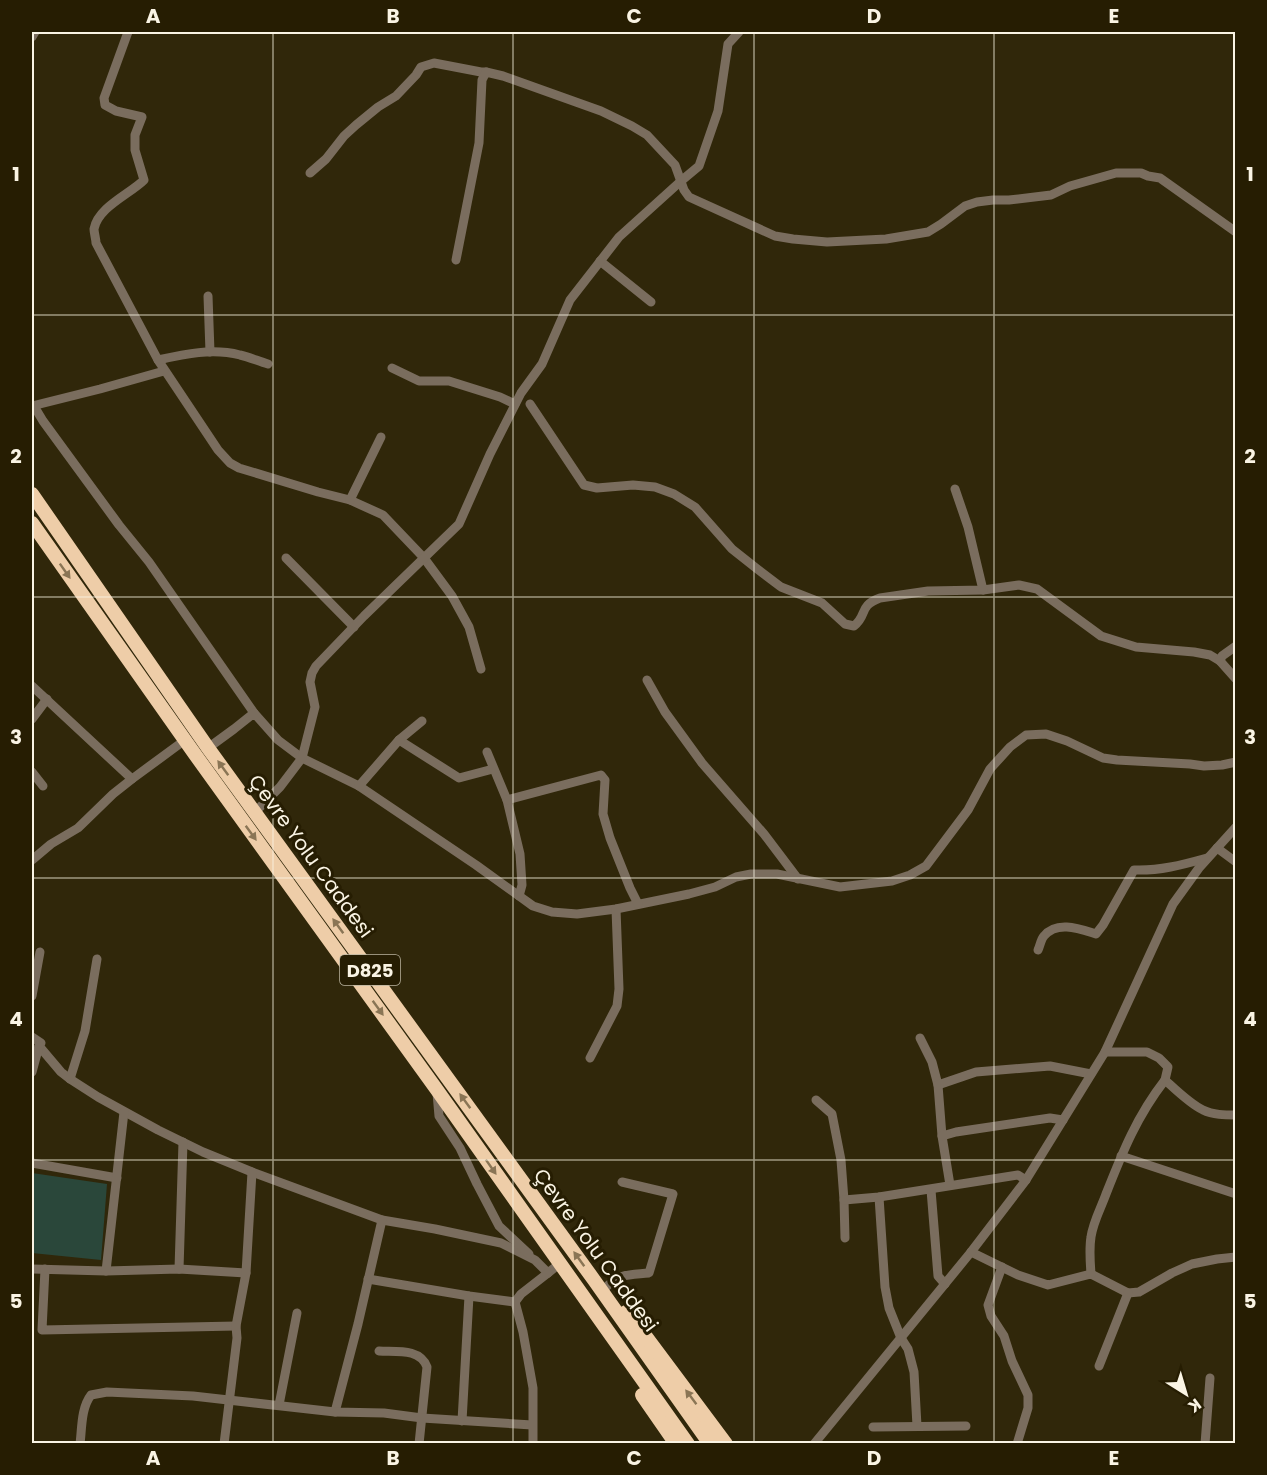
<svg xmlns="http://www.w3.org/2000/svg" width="1267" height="1475" viewBox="0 0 1267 1475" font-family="Poppins,sans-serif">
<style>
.green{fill:#2a473a}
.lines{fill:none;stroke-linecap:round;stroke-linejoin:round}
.minor{stroke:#7a6d5e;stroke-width:9}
.highway{stroke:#eecda8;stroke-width:14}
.oneway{fill:#8a7555}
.grid{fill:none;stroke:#faf4e4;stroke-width:1.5;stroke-opacity:0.55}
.labels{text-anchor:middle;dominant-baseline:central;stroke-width:6;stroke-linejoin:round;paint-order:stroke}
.shield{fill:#261d02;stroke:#bab4a0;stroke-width:1.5}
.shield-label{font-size:18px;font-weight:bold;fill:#faf4e4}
.street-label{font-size:20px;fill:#faf4e4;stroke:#261d02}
.neatline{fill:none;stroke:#faf4e4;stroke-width:2}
.grid-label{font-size:20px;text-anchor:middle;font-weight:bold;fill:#faf4e4}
</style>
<rect width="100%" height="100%" fill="#30270a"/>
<polygon class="green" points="32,1173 107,1184 101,1260 32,1253"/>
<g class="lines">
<g class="minor">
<path d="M128,32L104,98L105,105L116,111L142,117L135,135V150L144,180C130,194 98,207 94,229C94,233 96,239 96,243L158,360L218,450L230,463L239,468L318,492L350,500L383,515L424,558L452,596L469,627L481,669"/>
<polyline points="32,37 35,32"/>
<polyline points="310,173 326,159 344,136 356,125 378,107 396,96 416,75 421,67 434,63 481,72 486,72"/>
<polyline points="456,260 479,143 482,80 486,72 503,76 601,111 632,126 647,135 675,165 684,190 689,197 775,236 793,239 827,242 886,239 928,232 941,224 965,206 977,202 993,200 1009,200 1051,195 1070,186 1116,173 1141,173 1148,176 1160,178 1236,232"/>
<polyline points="600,261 651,302"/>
<polyline points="208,296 210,352"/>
<path d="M158,360C185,354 212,348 240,355C249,357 258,361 268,364"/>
<polyline points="392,368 419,381 449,381 500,397 515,404"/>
<path d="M530,404L584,485L597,488L633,485L655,487L674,494L695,507L732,549L756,568L781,587L822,603L845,624L854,626C868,615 858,606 880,598L928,591L983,590L1019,585L1037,589L1101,636L1136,647L1194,652L1210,655L1220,661L1236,679"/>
<polyline points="32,406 100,389 164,371"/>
<polyline points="34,406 43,421 119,525 149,562 254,713"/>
<polyline points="955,489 968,527 983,590"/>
<polyline points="350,500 381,437"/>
<polyline points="286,558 354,627"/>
<polyline points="1220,661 1222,656 1236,646"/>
<polyline points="647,680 665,712 702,763 764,834 798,879"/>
<polyline points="32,686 132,779"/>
<polyline points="32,719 47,699"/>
<polyline points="399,740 459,778 493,769"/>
<polyline points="208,748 234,729 254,713 278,740 302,758 359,786 476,865 533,906 552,912 577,914 616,909 689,894 715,887 736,877 751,874 777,874 840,887 892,881 910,875 926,866 968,810 990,769 1010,747 1026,735 1046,734 1067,741 1103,758 1117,760 1190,764 1204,766 1222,765 1236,762"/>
<polyline points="487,752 507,800 520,854 522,885 519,896"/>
<polyline points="32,772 43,786"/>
<polyline points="359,786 399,740 422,721"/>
<polyline points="507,800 601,775 605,780 603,814 610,838 630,888 638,904"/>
<polyline points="255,812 280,787 302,758 315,707 310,682 312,673 316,666 364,616 459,524 490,454 521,393 542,364 570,300 619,237 681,181 699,166 718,111 728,44 739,32"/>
<polyline points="1217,848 1236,862"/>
<polyline points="32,860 51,844 78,828 113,794 132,779 185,740"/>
<path d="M1038,950C1040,946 1041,939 1044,936C1057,920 1080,929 1096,934L1103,925L1134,870C1159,871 1182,865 1207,858"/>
<polyline points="32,996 40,952"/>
<polyline points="32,1037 41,1043 39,1046 61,1072 70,1079 98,1097 158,1130 203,1152 252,1172 382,1220 435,1229 501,1243 535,1260 548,1273 559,1264"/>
<polyline points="920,1038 932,1062 938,1085 942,1136 950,1185"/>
<path d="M1105,1052H1147L1159,1058L1168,1067L1165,1080C1175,1089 1190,1104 1203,1110C1213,1115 1225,1115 1236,1115"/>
<polyline points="590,1058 617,1006 619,989 616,909"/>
<polyline points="32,1072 39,1046"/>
<polyline points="70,1079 85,1031 97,959"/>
<polyline points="938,1085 976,1072 1050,1066 1091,1074"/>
<polyline points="437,1093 439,1116 460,1148 477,1184 499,1226 529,1254"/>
<polyline points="816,1100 832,1114 841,1160 844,1200 845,1238"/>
<polyline points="942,1136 956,1132 1050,1118 1063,1120"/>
<polyline points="1121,1156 1236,1194"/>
<polyline points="32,1163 117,1178"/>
<polyline points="931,1190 938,1276 945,1284"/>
<polyline points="879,1197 885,1287 889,1308 901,1338 908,1349 914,1372 917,1426"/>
<polyline points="844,1200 879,1197 1018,1175 1026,1180"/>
<polyline points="971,1252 1018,1275 1048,1285 1091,1274 1128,1293 1139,1292 1172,1273 1192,1264 1217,1259 1236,1257"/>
<polyline points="1002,1267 988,1305 991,1316 1004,1336 1012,1361 1028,1395 1028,1408 1017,1444"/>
<polyline points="32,1269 106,1271 179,1269 246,1273"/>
<polyline points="45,1269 42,1330 236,1326"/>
<polyline points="179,1269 183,1142"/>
<polyline points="106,1271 124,1112"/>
<path d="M1091,1274C1090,1261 1089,1249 1091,1237C1093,1222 1101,1208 1106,1194C1123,1151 1137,1116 1165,1080"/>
<polyline points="368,1279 469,1296 515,1302"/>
<path d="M604,1289C620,1273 627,1275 649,1273L673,1194L622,1182"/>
<path d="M379,1351C396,1352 420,1348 427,1367L419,1444"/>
<polyline points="1099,1366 1128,1293"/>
<polyline points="279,1405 297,1313"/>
<polyline points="335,1412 358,1324 382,1220"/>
<polyline points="462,1421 469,1296"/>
<polyline points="873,1427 966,1426"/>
<path d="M80,1444C82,1428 81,1408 91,1395L107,1392L193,1396L335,1412L384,1413L422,1418L532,1425"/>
<polyline points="224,1444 237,1338 236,1326 246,1273 252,1172"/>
<polyline points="533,1444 533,1388 523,1332 515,1302 521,1294 548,1273"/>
<polyline points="814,1444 971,1252 1026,1180 1105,1052 1173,904 1199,868 1236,827"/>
<polyline points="1205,1444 1210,1378"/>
</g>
<g class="highway">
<polyline points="32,494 208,748 594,1280 710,1444"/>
<polyline points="32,523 194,753 437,1090 688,1444"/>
<polyline points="626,1312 635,1322 726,1444"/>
<polyline points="642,1395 676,1444"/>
</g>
</g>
<defs><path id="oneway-solid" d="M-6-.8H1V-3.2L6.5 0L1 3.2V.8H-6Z" transform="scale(1.5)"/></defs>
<g class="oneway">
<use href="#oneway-solid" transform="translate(65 571) rotate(55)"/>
<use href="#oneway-solid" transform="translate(223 768) rotate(-126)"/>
<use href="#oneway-solid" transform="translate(251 833) rotate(54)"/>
<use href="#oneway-solid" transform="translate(338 926) rotate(-126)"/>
<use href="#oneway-solid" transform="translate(378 1008) rotate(54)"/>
<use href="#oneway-solid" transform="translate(465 1101) rotate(-126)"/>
<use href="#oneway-solid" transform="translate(491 1167) rotate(55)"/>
<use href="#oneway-solid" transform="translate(579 1259) rotate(-126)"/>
<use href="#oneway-solid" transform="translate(691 1397) rotate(-127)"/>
</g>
<path class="grid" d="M273,32V1444M513,32V1444M754,32V1444M994,32V1444M32,315H1236M32,597H1236M32,878H1236M32,1160H1236"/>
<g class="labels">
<rect class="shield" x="340" y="955" width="60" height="30" rx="4.5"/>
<g class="shield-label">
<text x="370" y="970">D825</text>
</g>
<g class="street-label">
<text transform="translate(311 856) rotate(54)">Çevre Yolu Caddesi</text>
<text transform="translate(596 1250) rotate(54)">Çevre Yolu Caddesi</text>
</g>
</g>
<rect width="1267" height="1475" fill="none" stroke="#261d02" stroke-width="66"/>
<g transform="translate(1186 1394) rotate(143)" stroke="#261d02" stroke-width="4.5" paint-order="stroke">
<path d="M0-4.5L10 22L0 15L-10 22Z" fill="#faf4e4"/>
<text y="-9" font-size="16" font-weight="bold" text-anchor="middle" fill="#faf4e4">K</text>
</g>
<rect x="33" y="33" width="1201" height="1409" class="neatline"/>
<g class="grid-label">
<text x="153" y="23">A</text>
<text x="393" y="23">B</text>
<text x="634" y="23">C</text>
<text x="874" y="23">D</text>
<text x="1114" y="23">E</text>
<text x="16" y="181">1</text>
<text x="1250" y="181">1</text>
<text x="16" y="463">2</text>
<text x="1250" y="463">2</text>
<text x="16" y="744">3</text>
<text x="1250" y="744">3</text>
<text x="16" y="1026">4</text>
<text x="1250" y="1026">4</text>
<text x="16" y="1308">5</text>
<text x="1250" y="1308">5</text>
<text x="153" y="1465">A</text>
<text x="393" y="1465">B</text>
<text x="634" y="1465">C</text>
<text x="874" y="1465">D</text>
<text x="1114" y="1465">E</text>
</g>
</svg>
